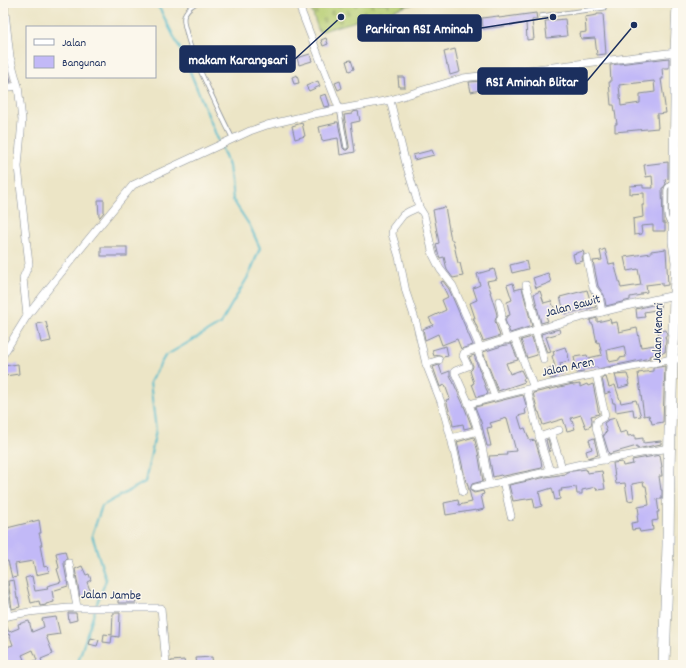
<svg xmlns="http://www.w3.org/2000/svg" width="686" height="668" viewBox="0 0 686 668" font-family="Dekko,sans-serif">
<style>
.cemetery{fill:url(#cemetery-stones);stroke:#687e68}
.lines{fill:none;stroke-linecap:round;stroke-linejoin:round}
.stream{stroke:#50bacc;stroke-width:2}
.building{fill:#c2b9f7;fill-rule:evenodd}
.service-casing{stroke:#848a92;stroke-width:5}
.minor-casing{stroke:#848a92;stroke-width:8}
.trunk-casing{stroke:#848a92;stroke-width:12}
.service{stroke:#fff;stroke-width:3.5}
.minor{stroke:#fff;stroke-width:7}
.trunk{stroke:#fff;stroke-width:11}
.labels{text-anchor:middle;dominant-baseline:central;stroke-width:3;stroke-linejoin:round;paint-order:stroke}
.street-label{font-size:13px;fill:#1b2f5e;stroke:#fbf7ec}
.leader{fill:none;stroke:#1b2f5e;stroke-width:1.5}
.callout-dot{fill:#1b2f5e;stroke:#fbf7ec;stroke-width:1.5}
.callout{fill:#1b2f5e;stroke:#1b2f5e;stroke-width:1.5}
.callout-label{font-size:14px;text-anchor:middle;font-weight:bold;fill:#fff}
</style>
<defs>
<pattern id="cemetery-stones" width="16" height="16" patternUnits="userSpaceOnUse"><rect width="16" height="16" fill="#b6cd71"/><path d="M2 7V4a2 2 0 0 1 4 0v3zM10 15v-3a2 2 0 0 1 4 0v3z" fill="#9cb064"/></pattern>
</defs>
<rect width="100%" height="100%" fill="#fbf7ec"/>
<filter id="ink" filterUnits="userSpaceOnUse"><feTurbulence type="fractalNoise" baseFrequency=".025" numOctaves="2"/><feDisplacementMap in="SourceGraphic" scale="8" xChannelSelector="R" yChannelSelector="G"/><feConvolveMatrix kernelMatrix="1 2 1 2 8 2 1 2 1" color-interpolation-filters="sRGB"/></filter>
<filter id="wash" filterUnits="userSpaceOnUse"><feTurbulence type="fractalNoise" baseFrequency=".012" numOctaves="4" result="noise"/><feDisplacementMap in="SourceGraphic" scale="16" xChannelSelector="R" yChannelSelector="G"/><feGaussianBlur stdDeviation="0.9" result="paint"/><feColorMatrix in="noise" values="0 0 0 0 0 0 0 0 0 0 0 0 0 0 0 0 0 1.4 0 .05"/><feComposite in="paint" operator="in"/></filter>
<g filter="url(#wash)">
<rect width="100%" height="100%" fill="#ece5c6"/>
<polygon class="cemetery" points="309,3 417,3 319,32"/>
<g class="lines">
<g class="stream">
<polyline points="96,606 106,580 92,535 102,506 145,482 156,430 150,382 165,356 220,324 249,275 260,248 250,226 233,200 229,166 184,57 161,11 155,3"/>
<polyline points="77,665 95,610"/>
</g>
</g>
<g id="blocks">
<g class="building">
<polygon points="536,13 537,20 532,20 534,39 527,40 526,23 483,29 482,18 498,16 499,18"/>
<polygon points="597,14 603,14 606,54 597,55 595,38 581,39 580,33 586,32 585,17 597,15"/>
<polygon points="565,19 567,36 547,38 545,21"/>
<polygon points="326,38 328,44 323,46 321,40"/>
<polygon points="455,49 460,72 450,75 448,65 447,65 444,52"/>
<polygon points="310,54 312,61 299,65 297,58"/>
<path d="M669,58V68H662L663,79H661L666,113L657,114L658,128L615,132V124H617L614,105H611L609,82H611L610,65ZM654,81L655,92L640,94V103L621,106L619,85Z"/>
<polygon points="3,59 5,59 11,82 5,83 3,68"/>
<polygon points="351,60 354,69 349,71 346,61"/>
<polygon points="297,75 299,83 294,84 292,77"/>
<polygon points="398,77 404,77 405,87 399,87"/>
<polygon points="318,81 320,86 309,91 306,86"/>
<polygon points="340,81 342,88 338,90 335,83"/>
<polygon points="482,81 484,89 471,92 469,82"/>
<polygon points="326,94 330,106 324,107 320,96"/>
<polygon points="358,111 360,121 351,123 355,152 340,155 338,138 322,141 319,127 336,123 335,122 338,122 343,148 345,150 347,150 349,148 349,146 344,115 352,114 352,112"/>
<polygon points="302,123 305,136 295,139 292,126"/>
<polygon points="432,150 434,155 414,160 413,155"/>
<polygon points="668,162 668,179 665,180 666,184 663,188 662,188 663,223 665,223 665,231 653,231 653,225 641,226 642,234 634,235 633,219 643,217 642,205 644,205 644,193 630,194 630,186 643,185 643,188 653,188 652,176 646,177 644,165"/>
<polygon points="98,200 104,200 104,212 100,217 99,217"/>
<polygon points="445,207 451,240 453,240 458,263 460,263 463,276 453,278 447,270 444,257 440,258 438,253 436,244 439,243 433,210"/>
<rect x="101" y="247" width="26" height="9"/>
<polygon points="605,249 609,264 614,263 621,288 641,285 638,269 627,271 624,257 651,253 651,251 666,249 668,285 662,286 662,283 646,285 647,292 641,293 641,295 630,297 630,300 606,306 604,295 598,286 593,261 602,260 600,251"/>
<polygon points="583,251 584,254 582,257 583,261 575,263 573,254"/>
<polygon points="526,261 528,269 512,273 510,265"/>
<polygon points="494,269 497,279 487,281 491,292 490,292 496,311 497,315 495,321 500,336 483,341 473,318 475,318 470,303 477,300 473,288 480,285 477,274"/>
<polygon points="548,273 551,282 536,288 533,278"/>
<polygon points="443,281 449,289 473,345 461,349 457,339 442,345 438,334 425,340 423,329 433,325 429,318 446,310 442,300 448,297 441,282"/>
<polygon points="513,283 515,290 522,288 532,326 510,333 505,320 507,316 510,315 507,302 512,300 507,285"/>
<polygon points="587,290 591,303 595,302 596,307 565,314 560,297"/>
<polygon points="540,291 544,303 551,301 556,312 546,316 548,321 541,323 534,294"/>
<polygon points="660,303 661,309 644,312 645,317 637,318 636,309"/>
<path d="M597,318V322L610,319L611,323L617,322L619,332L637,328L641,347L662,344L658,332L666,330L667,334V336H665L666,341L665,352L649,356L650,358L598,369L597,367L583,369V372L577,373L574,357L587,355L588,358L602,355L599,342L597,343L593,324H591L590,320ZM624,346L626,357L619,358V360L609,362L607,350Z"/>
<polygon points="46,322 51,341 41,343 37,324"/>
<polygon points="559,329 560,333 546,337 551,352 547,353 541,334"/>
<polygon points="532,337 537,355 527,358 521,340"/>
<polygon points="511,343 518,360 506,363 510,374 521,370 525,378 523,379 525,382 498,391 483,352 505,345 508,345"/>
<polygon points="446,346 448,356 443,357 440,355 434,356 432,350"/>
<polygon points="565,347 567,353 568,353 569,361 560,363 562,373 555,375 556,378 550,379 547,369 555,367 552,356 554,355 553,351"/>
<polygon points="474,355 488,394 477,397 472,384 474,383 470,371 472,369 473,366 469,357"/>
<polygon points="18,364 19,374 5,376 4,366"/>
<polygon points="439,365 442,374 450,371 450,375 464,406 472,427 464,429 463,424 453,426 451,414 450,414 446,400 450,399 445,385 440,387 433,367"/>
<polygon points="665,366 663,422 652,424 651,419 650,419 649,415 644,416 638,373 653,371 653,368"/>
<polygon points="627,374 629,380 628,381 629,385 619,388 615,375"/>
<polygon points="606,377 609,387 615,385 621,403 636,400 641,416 634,417 633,409 616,412 615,403 613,403 610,392 605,394 602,378"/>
<polygon points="573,384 573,385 580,384 580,387 587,384 588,386 593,384 599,414 591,416 592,420 591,426 586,428 581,415 571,418 575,429 567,431 563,419 543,425 539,412 538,412 533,393"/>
<polygon points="523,395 527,408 525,409 526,414 518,416 522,429 525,428 530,441 535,440 541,460 542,468 504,476 502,476 501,475 493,477 489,456 507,455 506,452 516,451 507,418 490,423 492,427 487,428 491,446 487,446 481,422 475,407"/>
<polygon points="615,418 620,433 627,431 628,436 635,435 635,439 643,438 643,443 661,441 661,444 637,449 637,446 609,454 603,435 605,435 604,433 607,432 604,423 608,420"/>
<polygon points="474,437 478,452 483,481 472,484 470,489 471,491 474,493 483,491 484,494 481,495 484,509 476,511 476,510 446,515 444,503 458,500 459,505 472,502 467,482 466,482 457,442"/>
<polygon points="594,438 598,455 588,458 586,451 592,449 589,440"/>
<polygon points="548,439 551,451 549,452 546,440"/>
<polygon points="660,455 662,467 661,467 662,476 659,476 661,490 662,490 662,499 657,499 659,512 657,512 658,520 652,521 653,530 640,532 639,529 632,530 631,523 638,522 637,515 639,514 638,507 649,505 646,486 644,486 643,482 632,484 634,500 628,501 625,483 616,484 613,463 622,462 623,466 633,464 632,460"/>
<polygon points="586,469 587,473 602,471 605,489 597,490 596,487 582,490 582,494 577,494 576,487 561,489 562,491 559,491 560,499 555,500 552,488 539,492 542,506 535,508 533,498 513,501 509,485 546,477 566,474 566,472 573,471"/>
<polygon points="39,520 41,533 39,533 42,545 40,545 44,567 47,566 49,572 36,575 33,561 15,564 17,577 12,578 8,561 3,562 3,529"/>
<polygon points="65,551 67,559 64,561 64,564 68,586 52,591 54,602 46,604 46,605 40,606 39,601 31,603 25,578 32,576 35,591 48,589 47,586 61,582 57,569 59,568 56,553"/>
<polygon points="82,566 86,575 89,574 91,580 87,582 91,593 80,597 75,569"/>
<polygon points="14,580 17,598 18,598 20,607 12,609 8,581"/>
<polygon points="118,598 135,598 136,603 118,603"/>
<polygon points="68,613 76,613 77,620 69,622"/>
<polygon points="113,613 120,613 119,637 112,636 111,643 103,642 104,634 112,635"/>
<path d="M56,617L60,634L46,636L53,654L41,659L43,665H9L3,648L13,645L9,634L4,636L3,633V622H5L9,632L19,628L18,624L29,621L32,632L44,627L42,619ZM33,650L37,660L26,664L22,655Z"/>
<polygon points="91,638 99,640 97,646 89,644"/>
<polygon points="212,657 213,665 197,665 196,658"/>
<polygon points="184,660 185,665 171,665 171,661"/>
</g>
</g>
</g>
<g filter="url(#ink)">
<use href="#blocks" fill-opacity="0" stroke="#848a92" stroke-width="1"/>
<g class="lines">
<defs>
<g id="service">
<path d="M196,3C191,6 185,11 184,17C183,23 186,29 187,35C191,51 198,66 205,81C214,100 223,120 233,139"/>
<polyline points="541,16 604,8"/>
<polyline points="339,108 346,147"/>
<path d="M672,182L667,187L666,190V213C666,219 668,223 673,225"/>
</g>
<g id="minor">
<polyline points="4,3 10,57 18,86 22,120 18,167 29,264 23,278 27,316"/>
<polyline points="298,3 339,108"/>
<polyline points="3,88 18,86"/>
<polyline points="390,100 406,164 419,207 424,215 433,255 440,269 453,286 457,295 480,347"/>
<polyline points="419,207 408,212 403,215 393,228 392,234 399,257 406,292 416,322 426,364 441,402 451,438 463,492"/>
<polyline points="587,258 593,288 599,296 602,312"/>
<polyline points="526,285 538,330"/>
<polyline points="499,301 502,315 500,320 501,322 507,340"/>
<polyline points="535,330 544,360"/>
<polyline points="514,337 534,388"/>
<polyline points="477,349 495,397"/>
<polyline points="3,355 27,316 60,274 133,185 250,131 267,125 314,114 390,100 463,78 676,52"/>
<polyline points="426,364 439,360"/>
<polyline points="596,374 605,415 604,417 597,421 596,427 605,460"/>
<polyline points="527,390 543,450 550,471"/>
<path d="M469,404C536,385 604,373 672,359H683"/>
<polyline points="551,433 562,468"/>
<polyline points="539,437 559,430"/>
<polyline points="451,438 478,431"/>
<polyline points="503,481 511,516"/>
<path d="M489,484L486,468L483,451L476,424L469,404L455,373V371L468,366L463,356L464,353C509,338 556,323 602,312C626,306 651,300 675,295"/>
<polyline points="475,488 581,464 669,448"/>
<polyline points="69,563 77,607"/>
<polyline points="3,582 8,616"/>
<polyline points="3,617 29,612 68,608 161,608 166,665"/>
</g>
<polyline id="trunk" points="664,665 668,545 669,468 672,359 674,333 675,295 677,262 674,242 676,102 676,52 678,3"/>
</defs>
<use href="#service" class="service-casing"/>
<use href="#minor" class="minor-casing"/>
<use href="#trunk" class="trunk-casing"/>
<use href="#service" class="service"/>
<use href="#minor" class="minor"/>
<use href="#trunk" class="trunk"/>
</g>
</g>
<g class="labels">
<g class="street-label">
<text transform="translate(573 307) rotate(-15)">Jalan Sawit</text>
<text transform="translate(659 333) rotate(-88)">Jalan Kenari</text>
<text transform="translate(568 368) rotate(-12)">Jalan Aren</text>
<text transform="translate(111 596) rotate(1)">Jalan Jambe</text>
</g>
</g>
<path class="leader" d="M553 17L481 28M341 17L295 59M634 25L587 81"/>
<g class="callout-dot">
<circle cx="553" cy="17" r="4"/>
<circle cx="341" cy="17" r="4"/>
<circle cx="634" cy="25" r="4"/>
</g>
<g class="callout">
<rect x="358" y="15" width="123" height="26" rx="4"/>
<rect x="180" y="46" width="115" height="26" rx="4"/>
<rect x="478" y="68" width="109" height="26" rx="4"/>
</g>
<g class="callout-label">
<text x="419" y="33">Parkiran RSI Aminah</text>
<text x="238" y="64">makam Karangsari</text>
<text x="532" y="86">RSI Aminah Blitar</text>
</g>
<rect width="686" height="668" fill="none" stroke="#fbf7ec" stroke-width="16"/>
<rect x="26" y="26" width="130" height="52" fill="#fbf7ec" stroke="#a1a7b3"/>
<rect x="34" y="39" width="20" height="6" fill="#ffffff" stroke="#a1a7b3"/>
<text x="62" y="46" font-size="12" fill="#1b2f5e">Jalan</text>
<rect x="34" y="56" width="20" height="12" fill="#c2b9f7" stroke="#a1a7b3"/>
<text x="62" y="66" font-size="12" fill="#1b2f5e">Bangunan</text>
</svg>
